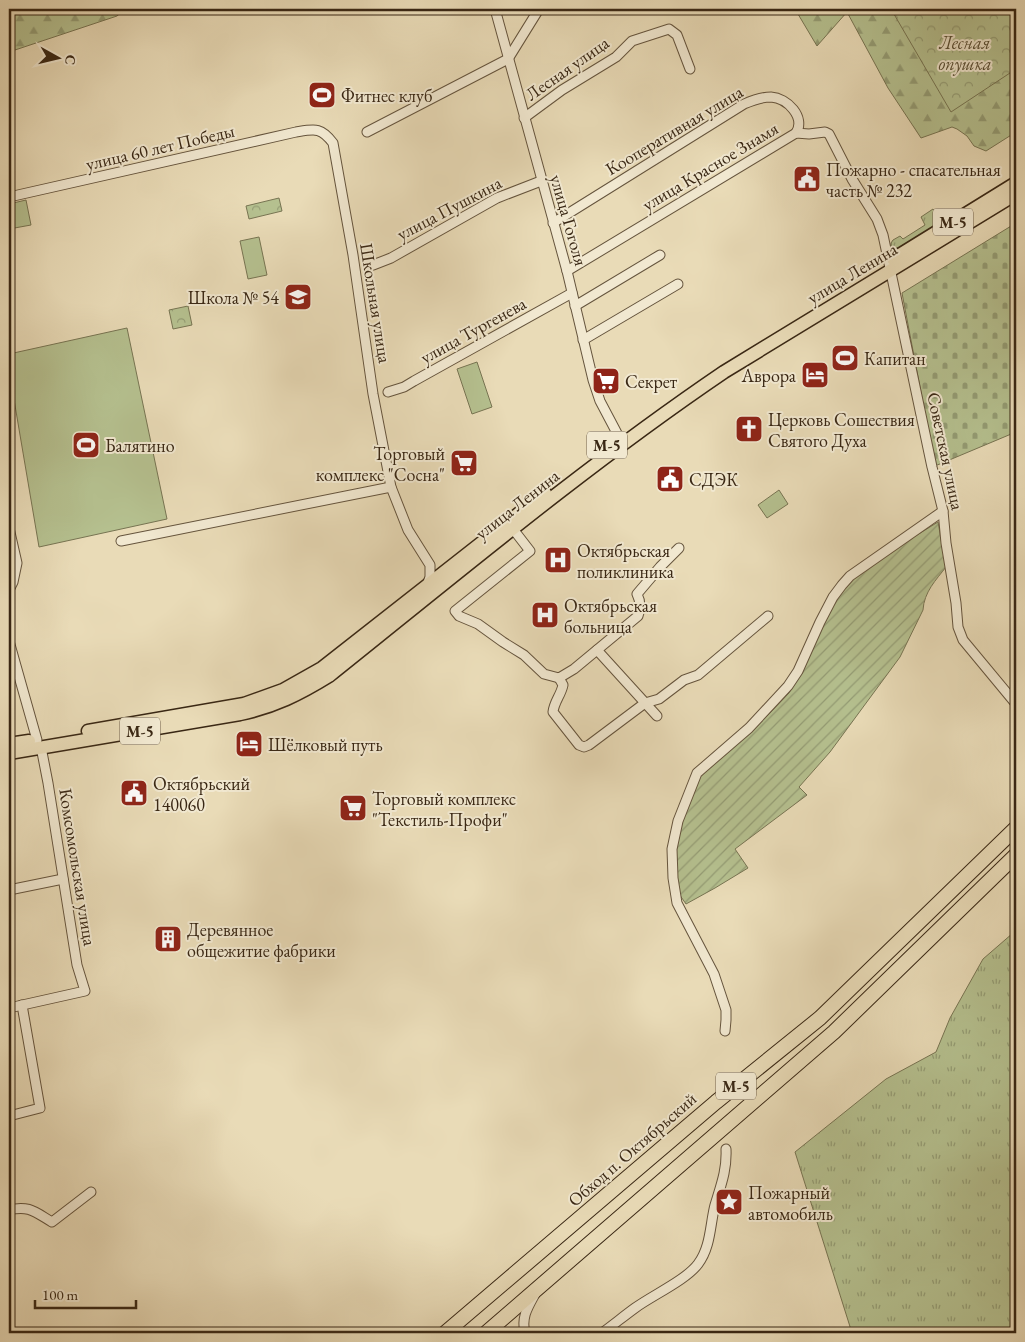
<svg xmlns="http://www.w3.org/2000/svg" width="1025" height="1342" viewBox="0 0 1025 1342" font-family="'EB Garamond',serif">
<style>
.grass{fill:url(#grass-tufts);stroke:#777452}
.forest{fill:url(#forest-firs);stroke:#777452}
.cemetery{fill:url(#cemetery-stones);stroke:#777452}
.park{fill:url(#park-crowns);stroke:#777452}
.garden{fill:url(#garden-furrows);stroke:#777452}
.pitch{fill:#b5c08f;stroke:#777452}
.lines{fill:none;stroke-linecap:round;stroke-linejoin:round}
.minor-casing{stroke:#65543d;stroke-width:11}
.primary-casing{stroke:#392714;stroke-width:15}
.trunk-casing{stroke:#392714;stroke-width:16}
.minor{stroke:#f1e8d0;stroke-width:9}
.primary{stroke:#e9dbb7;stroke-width:12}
.trunk{stroke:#e9dbb7;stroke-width:14}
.labels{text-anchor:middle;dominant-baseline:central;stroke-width:4;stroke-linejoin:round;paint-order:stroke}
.shield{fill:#f1e8d0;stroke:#70614c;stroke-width:1}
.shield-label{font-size:16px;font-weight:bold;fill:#392714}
.park-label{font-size:18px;font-style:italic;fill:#584d33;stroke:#f1e8d0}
.street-label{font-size:18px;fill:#392714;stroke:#f1e8d0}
.poi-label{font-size:18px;fill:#392714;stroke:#f1e8d0;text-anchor:start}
</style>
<defs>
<pattern id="grass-tufts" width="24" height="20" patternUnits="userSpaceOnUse" patternTransform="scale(1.25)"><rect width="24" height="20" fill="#b5c08f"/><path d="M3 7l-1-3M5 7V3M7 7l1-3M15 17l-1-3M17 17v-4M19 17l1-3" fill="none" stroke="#949c74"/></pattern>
<pattern id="forest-firs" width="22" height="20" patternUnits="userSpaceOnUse" patternTransform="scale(1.25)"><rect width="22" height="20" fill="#b5c08f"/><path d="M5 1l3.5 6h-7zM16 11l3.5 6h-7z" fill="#949c74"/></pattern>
<pattern id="cemetery-stones" width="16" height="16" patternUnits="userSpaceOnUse" patternTransform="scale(1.25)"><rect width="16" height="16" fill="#b5c08f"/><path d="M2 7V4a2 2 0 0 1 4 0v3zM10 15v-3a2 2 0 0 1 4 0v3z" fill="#949c74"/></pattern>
<pattern id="park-crowns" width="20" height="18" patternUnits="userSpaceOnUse" patternTransform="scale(1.25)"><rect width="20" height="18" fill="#b5c08f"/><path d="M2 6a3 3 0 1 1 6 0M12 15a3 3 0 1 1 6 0" fill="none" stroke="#949c74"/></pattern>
<pattern id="garden-furrows" width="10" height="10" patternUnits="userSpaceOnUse" patternTransform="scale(1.25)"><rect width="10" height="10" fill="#b5c08f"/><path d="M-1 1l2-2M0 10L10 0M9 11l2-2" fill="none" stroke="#949c74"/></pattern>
</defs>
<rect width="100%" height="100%" fill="#e9dbb7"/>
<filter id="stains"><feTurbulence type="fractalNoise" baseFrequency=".004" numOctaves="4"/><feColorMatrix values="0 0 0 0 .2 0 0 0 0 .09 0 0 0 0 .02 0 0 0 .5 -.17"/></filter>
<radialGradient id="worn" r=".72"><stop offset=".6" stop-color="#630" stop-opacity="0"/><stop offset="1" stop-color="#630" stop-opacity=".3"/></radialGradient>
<g class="grass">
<path d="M933,209C938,215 941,221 935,227L902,248H893L891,246V243L893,240L900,236L903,239L925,225L921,217Z"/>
<polygon points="1016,932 1016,1333 852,1333 795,1152 886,1079 936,1052 950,1018 983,959 1013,933"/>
</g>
<g class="forest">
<polygon points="9,9 125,9 117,16 9,52"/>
<polygon points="795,9 1016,9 1016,132 986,151 974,146 967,136 957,129 952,127 921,138 888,88 847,12 817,46"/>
</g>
<polygon class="cemetery" points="1016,223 1016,432 935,466 902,293"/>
<g class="park">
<polygon points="891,9 1016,9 1016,69 951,112"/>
<polygon points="279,198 282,211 249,219 246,206"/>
<polygon points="188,306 192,325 173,329 169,310"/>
</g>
<path class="garden" d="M938,522L946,567C936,580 924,592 923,610L900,657L830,752L799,787L807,795L735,849L748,868L715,888L686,904L677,891L675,868L678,833L697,781L707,769L768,715L789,693L801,672L823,618L852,575Z"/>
<g class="pitch">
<polygon points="26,200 31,225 9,229 9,204"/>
<polygon points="259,237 267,275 248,279 240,241"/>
<polygon points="127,328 167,519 39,547 9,370 9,354"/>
<polygon points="477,362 492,407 472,414 457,369"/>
<polygon points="779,490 788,504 767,518 758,505"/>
</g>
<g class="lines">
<defs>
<g id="minor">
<polyline points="495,9 567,271 593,380 600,401 619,437"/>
<polyline points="508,59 539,9"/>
<polyline points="524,118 562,90 616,57 632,41 669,29 677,35 690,69"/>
<polyline points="367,132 508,59"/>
<path d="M9,197L296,132C315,129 321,127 333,143L353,255L373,394L391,487L408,530L430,565V577L427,585"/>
<path d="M553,223L744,104C753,100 762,97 771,97C787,98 806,117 796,133"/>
<polyline points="373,265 391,258 497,198 541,181"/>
<polyline points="567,271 796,133 809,134 825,132 829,134 852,179 877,219 883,235 932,467 943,511 946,543 956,603 958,627 963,640 1016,704"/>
<polyline points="575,306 660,255"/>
<polyline points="583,340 678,284"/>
<polyline points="388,392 404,387 414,381 572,293"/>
<polyline points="9,528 17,563 13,582 9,590"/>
<path d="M513,529L530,551L455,611L459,616L478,624L503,642L524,655L544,674L559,678L574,669L638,616C641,608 641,602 637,594L660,567L679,548"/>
<polyline points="121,541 391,487"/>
<polyline points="9,641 37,740"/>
<polyline points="597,650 657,716"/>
<path d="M559,678L563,685C561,695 554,702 553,712L579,745L584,747L589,745L645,703L659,699L684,680L698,675L768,616"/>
<polyline points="9,890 63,879"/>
<polyline points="9,1008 85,991 77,965 48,783 41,747"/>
<polyline points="725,1031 726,1020 726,1010 714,974 677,903 673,878 672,849 678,821 697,773 749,728 788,686 798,671 820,622 833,597 842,585 850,576 943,511"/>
<polyline points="9,1116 40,1108 22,1005"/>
<path d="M9,1210C29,1205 35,1212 52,1222L91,1192"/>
<path d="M525,1333C521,1317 528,1307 535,1294"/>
<path d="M602,1333C613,1325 624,1316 635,1308C653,1295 686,1280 698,1264C711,1247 710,1224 715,1205C721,1185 727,1170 726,1149"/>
</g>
<g id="primary">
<polyline points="893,259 1016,183"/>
<polyline points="88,731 244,704 283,690 322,668 545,493"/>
<polyline points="9,744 29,741"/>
<path d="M9,753L240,714C274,707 300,694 329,676C459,572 587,465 724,372L1016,194"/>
</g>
<g id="trunk">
<polyline points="445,1333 716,1102 820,1018 1016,828"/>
<polyline points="486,1333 834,1032 1016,855"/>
</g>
</defs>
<use href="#minor" class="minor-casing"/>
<use href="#primary" class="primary-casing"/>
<use href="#trunk" class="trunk-casing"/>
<use href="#minor" class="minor"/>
<use href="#primary" class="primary"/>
<use href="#trunk" class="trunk"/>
</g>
<defs>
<symbol id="stadium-square" viewBox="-11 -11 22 22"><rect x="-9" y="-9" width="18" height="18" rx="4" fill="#8f2418" stroke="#f1e8d0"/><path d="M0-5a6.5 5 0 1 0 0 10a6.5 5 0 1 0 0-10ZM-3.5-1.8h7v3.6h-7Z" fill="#fff"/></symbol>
<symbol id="civic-square" viewBox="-11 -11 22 22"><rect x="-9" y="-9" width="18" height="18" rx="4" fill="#8f2418" stroke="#f1e8d0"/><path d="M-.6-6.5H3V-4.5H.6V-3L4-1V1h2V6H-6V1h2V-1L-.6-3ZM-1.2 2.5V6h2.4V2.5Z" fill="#fff"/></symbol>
<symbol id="school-square" viewBox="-11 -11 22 22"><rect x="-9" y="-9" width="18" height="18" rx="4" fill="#8f2418" stroke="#f1e8d0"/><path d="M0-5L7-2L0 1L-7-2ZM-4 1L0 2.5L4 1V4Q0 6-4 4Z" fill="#fff"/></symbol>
<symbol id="hotel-square" viewBox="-11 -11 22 22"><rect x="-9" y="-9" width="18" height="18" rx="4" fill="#8f2418" stroke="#f1e8d0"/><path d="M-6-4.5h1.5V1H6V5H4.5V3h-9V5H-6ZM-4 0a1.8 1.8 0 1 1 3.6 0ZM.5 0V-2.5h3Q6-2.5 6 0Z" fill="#fff"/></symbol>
<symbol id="supermarket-square" viewBox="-11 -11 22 22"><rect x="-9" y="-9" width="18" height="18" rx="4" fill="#8f2418" stroke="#f1e8d0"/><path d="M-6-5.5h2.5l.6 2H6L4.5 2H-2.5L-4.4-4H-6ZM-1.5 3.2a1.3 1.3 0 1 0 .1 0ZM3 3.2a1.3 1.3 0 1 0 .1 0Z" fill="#fff"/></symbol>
<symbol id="church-square" viewBox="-11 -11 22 22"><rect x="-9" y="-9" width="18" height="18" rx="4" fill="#8f2418" stroke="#f1e8d0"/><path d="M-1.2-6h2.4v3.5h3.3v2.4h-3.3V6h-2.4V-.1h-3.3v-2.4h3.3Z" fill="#fff"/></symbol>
<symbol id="hospital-square" viewBox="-11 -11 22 22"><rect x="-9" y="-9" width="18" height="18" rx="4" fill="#8f2418" stroke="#f1e8d0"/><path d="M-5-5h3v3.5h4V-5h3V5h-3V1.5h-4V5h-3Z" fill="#fff"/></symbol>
<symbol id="building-square" viewBox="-11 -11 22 22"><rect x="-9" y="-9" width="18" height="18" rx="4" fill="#8f2418" stroke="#f1e8d0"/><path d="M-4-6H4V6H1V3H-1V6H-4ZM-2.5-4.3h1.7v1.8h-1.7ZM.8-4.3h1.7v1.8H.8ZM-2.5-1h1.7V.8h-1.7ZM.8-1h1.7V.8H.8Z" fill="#fff"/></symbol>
<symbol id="sight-square" viewBox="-11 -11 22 22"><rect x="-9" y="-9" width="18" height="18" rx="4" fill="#8f2418" stroke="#f1e8d0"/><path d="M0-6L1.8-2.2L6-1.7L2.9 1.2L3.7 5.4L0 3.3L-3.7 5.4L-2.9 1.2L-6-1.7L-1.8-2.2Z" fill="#fff"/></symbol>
</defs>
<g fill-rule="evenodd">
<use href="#stadium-square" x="306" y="79" width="32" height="32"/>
<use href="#civic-square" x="791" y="163" width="32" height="32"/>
<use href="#school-square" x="282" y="281" width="32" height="32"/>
<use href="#stadium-square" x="829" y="342" width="32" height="32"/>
<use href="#hotel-square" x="799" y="359" width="32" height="32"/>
<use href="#supermarket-square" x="590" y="365" width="32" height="32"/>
<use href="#church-square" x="733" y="413" width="32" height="32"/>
<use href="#stadium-square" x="70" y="429" width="32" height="32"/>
<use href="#supermarket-square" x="448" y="447" width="32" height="32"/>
<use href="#civic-square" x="654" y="463" width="32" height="32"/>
<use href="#hospital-square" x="542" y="544" width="32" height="32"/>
<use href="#hospital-square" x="529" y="599" width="32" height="32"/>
<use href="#hotel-square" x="233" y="728" width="32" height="32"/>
<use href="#civic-square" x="118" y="777" width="32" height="32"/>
<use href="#supermarket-square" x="337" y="792" width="32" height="32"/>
<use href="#building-square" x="152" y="923" width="32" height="32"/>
<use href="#sight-square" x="713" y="1186" width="32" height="32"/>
</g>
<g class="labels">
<g class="shield">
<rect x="933" y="208.5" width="40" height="27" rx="4"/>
<rect x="587" y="431.5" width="40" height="27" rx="4"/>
<rect x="120" y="717.5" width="40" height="27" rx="4"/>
<rect x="716" y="1072.5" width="40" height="27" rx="4"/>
</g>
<g class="shield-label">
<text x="953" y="222">М-5</text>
<text x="607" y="445">М-5</text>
<text x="140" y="731">М-5</text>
<text x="736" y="1086">М-5</text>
</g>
<g class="park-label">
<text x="965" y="42">Лесная<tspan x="965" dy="21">опушка</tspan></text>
</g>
<g class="street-label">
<text transform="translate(567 68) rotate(-35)">Лесная улица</text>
<text transform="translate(674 130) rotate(-31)">Кооперативная улица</text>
<text transform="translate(160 147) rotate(-13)">улица 60 лет Победы</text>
<text transform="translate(710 166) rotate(-31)">улица Красное Знамя</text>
<text transform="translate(449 208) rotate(-28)">улица Пушкина</text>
<text transform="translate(569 220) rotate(74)">улица Гоголя</text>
<text transform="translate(852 273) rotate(-31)">улица Ленина</text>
<text transform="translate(376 303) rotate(81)">Школьная улица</text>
<text transform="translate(473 330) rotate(-29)">улица Тургенева</text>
<text transform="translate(946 451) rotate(78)">Советская улица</text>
<text transform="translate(517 504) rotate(-38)">улица Ленина</text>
<text transform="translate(78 867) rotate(81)">Комсомольская улица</text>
<text transform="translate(632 1149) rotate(-41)">Обход п. Октябрьский</text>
</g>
<g class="poi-label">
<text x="341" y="95">Фитнес клуб</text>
<text x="826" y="169">Пожарно - спасательная<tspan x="826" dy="21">часть № 232</tspan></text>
<text x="279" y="297" text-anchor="end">Школа № 54</text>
<text x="864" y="358">Капитан</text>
<text x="796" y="375" text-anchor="end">Аврора</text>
<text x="625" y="381">Секрет</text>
<text x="768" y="419">Церковь Сошествия<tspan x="768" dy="21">Святого Духа</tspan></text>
<text x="105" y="445">Балятино</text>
<text x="445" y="453" text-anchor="end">Торговый<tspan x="445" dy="21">комплекс "Сосна"</tspan></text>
<text x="689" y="479">СДЭК</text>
<text x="577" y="550">Октябрьская<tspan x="577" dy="21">поликлиника</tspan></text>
<text x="564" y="605">Октябрьская<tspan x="564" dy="21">больница</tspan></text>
<text x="268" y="744">Шёлковый путь</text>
<text x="153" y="783">Октябрьский<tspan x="153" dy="21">140060</tspan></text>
<text x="372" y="798">Торговый комплекс<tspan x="372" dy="21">"Текстиль-Профи"</tspan></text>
<text x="187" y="929">Деревянное<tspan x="187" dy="21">общежитие фабрики</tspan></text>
<text x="748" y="1192">Пожарный<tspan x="748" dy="21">автомобиль</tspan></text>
</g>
</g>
<rect width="1025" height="1342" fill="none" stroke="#e9dbb7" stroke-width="30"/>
<rect x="10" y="10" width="1005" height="1322" fill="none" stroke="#392714" stroke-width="2.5"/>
<rect x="15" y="15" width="995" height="1312" fill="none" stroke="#392714"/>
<g transform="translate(58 58) rotate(98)" stroke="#f1e8d0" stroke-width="4" paint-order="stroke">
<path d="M0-4L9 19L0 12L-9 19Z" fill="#392714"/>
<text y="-8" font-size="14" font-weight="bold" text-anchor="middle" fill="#392714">С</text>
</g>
<path d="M35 1300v8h101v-8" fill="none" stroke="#392714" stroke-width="2.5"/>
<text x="42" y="1300" font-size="15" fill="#392714" stroke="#f1e8d0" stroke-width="4" paint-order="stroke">100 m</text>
<rect width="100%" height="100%" filter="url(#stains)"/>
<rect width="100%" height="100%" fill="url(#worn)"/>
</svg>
